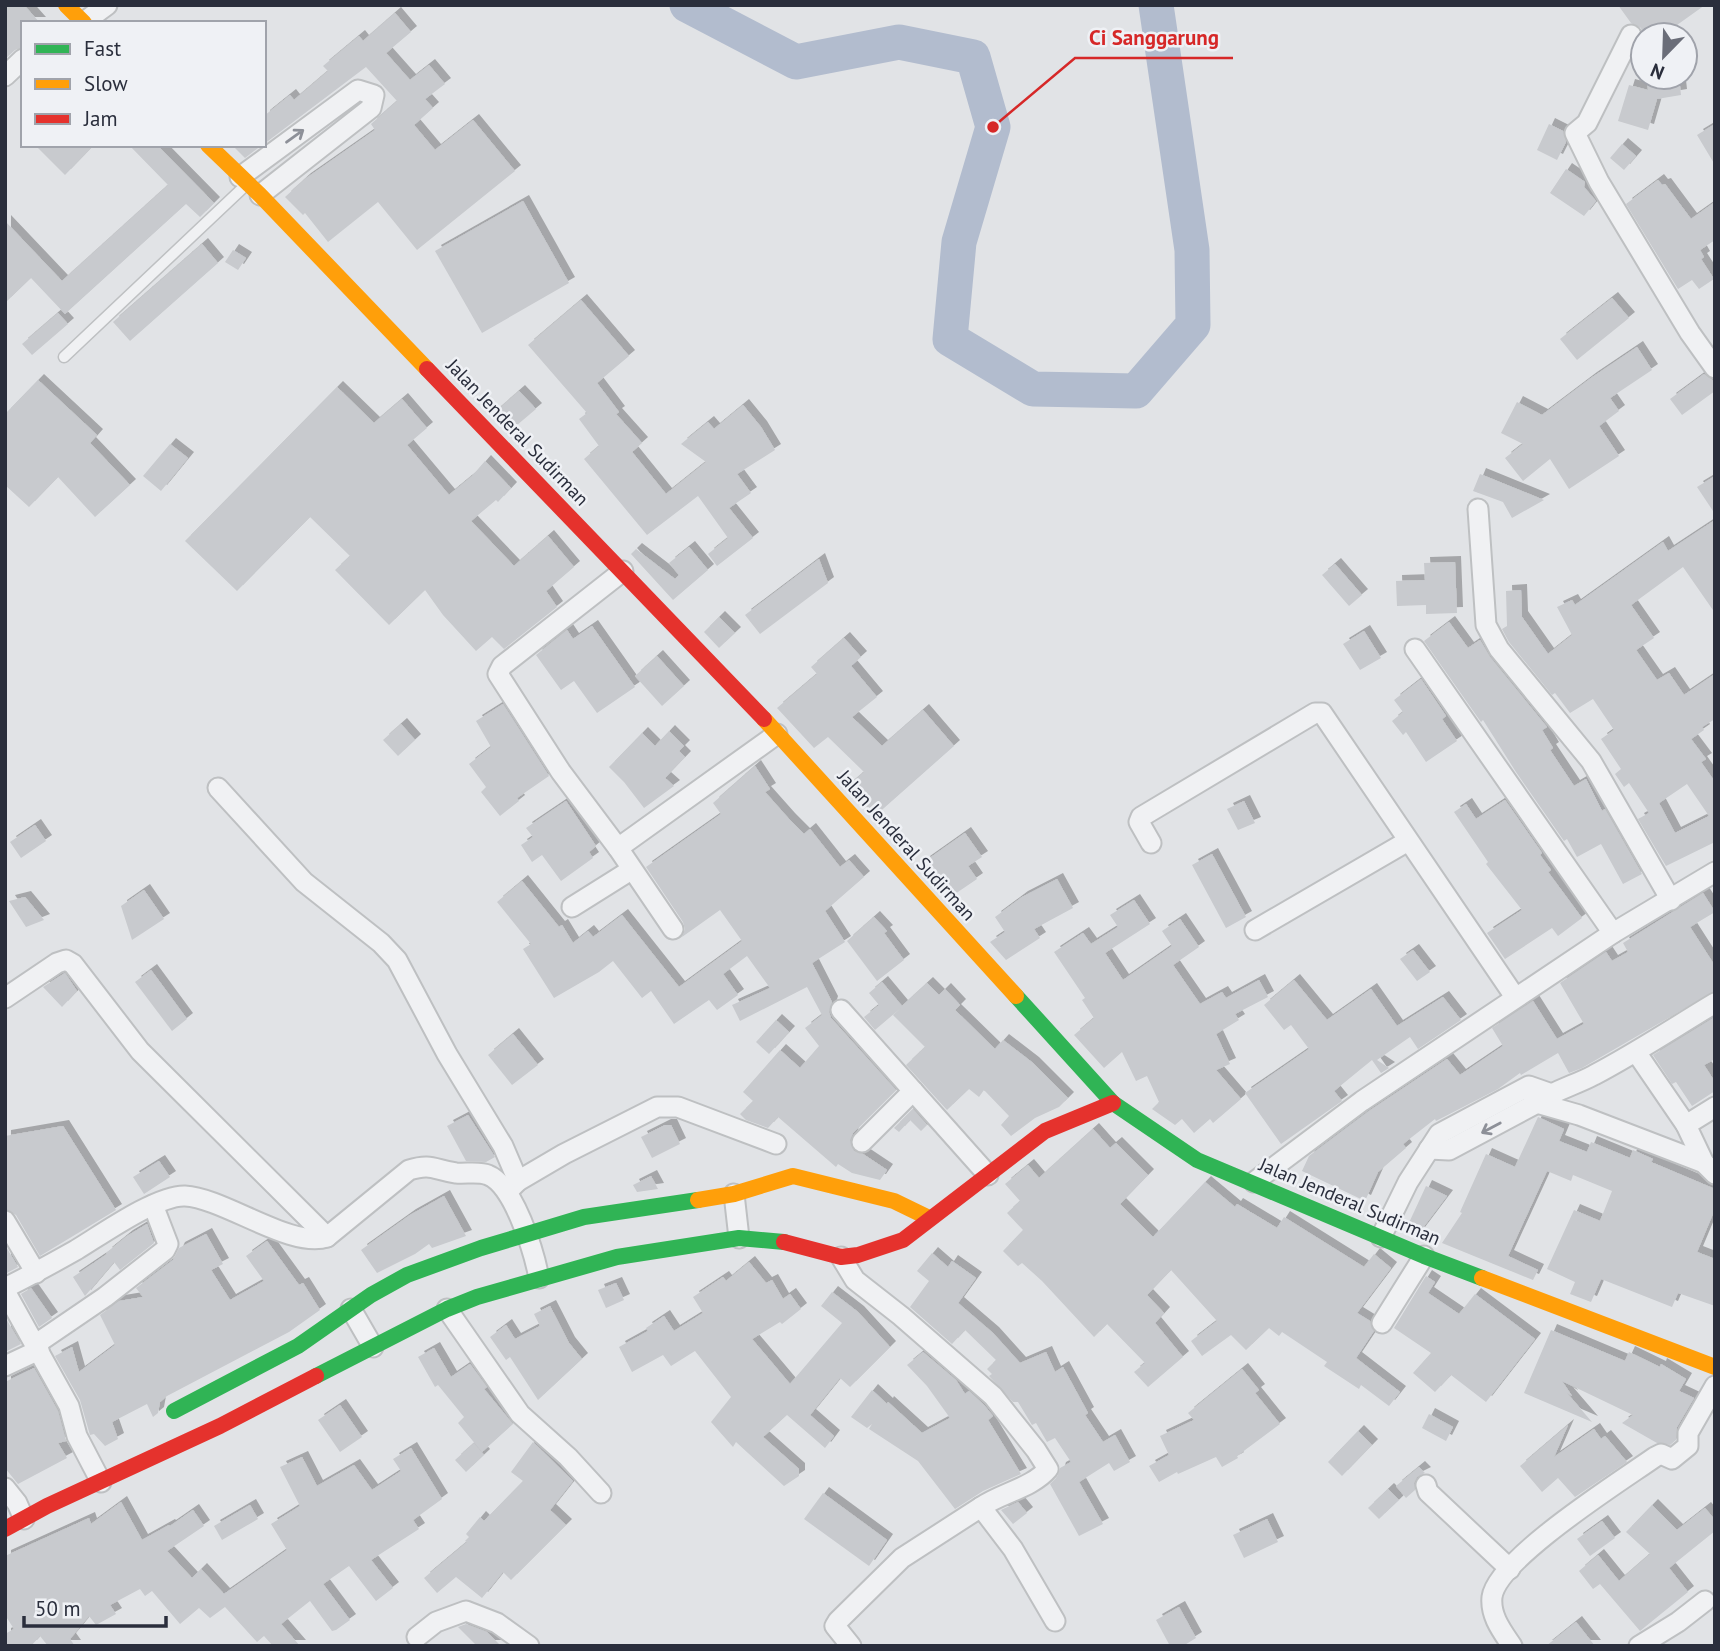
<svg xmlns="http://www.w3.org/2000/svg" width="1720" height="1651" viewBox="0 0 1720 1651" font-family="'PT Sans',sans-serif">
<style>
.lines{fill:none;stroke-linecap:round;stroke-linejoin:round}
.river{stroke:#b2bcce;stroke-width:35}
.building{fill:#c8cace;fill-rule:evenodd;filter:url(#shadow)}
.lane-casing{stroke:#bec0c2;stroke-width:13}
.street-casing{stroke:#bec0c2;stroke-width:23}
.lane{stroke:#f0f1f3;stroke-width:10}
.street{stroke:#f0f1f3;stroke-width:19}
.fast{stroke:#30b455;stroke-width:16}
.slow{stroke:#ff9f0a;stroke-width:16}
.jam{stroke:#e5322d;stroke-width:16}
.oneway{stroke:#8d9098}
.labels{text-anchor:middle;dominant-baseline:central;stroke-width:5;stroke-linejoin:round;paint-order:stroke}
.street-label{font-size:19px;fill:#2a2e3c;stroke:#eff1f5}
.leader{fill:none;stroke:#d62828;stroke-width:2.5}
.callout-dot{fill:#d62828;stroke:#eff1f5;stroke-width:2.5}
.callout-label{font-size:21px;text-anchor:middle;font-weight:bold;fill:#d62828;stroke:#eff1f5;stroke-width:5;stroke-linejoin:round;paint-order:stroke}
</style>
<defs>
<filter id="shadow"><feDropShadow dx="6" dy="-6" stdDeviation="0" flood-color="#0004"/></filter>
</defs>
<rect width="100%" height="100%" fill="#e1e3e6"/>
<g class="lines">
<polyline class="river" points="687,5 796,62 899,42 973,57 993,127 959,242 950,339 1033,389 1136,391 1193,325 1192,250 1156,5"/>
</g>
<g class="building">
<polygon points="5,5 24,5 40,23 23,23 23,47 15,50 5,59"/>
<polygon points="1618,5 1705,5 1663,35 1643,35 1641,28 1631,23"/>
<polygon points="395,13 411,32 386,53 410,80 429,65 445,84 425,99 433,108 414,125 435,150 473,120 515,171 417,250 378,202 328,242 305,213 303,215 285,197 305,179 375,130 371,124 397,101 366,67 264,144 264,116 290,95 294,100 328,71 323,66 359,36 363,41"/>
<polygon points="1679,77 1681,95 1657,99 1648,130 1618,121 1629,85 1648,90 1647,78"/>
<polygon points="1549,124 1563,131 1566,142 1557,160 1537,150"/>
<polygon points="1715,124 1715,165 1697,135"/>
<polygon points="1622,144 1636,156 1624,170 1610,158"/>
<polygon points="35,145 94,145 65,175"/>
<polygon points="129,145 157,145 214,203 200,217 186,204 65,314 31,278 5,303 5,221 62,281 168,185"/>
<polygon points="239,145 262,145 245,158 235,148"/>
<polygon points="1566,169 1585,182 1584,187 1596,201 1584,216 1550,193"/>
<polygon points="1658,180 1662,185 1665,184 1691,219 1715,202 1715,240 1700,250 1704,257 1701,259 1714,279 1699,289 1692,280 1678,289 1626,204"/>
<polygon points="523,201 569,283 482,333 435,251"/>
<polygon points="202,244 218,263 130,341 113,322"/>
<polygon points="233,250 246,258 238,270 225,262"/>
<polygon points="1612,298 1629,318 1577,360 1560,339"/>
<polygon points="581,300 629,356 597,383 619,412 616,414 642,443 632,452 666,494 706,462 681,444 708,422 714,429 743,405 761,427 775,450 737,474 751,493 729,508 753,538 717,566 708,554 728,538 698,496 647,535 584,459 599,446 579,419 587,413 528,345"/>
<polygon points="58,313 68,324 32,355 22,344"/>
<polygon points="1637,347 1652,370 1610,398 1619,411 1599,426 1619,456 1569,489 1550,459 1523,481 1505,458 1523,444 1501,433 1517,402 1542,415 1591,378"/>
<polygon points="1704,374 1715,382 1715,391 1682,415 1670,399"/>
<polygon points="38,380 97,435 90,443 130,485 95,517 58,477 29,507 5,485 5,414"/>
<polygon points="337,387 374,423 402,399 427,428 407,445 449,495 472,476 485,461 511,488 498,502 496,500 471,521 514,566 548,536 574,567 546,591 557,607 504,649 492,637 476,651 443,615 425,590 389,625 335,570 350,556 310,517 237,591 185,541"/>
<polygon points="519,391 536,409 510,431 494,413"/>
<polygon points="170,444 188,458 161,491 143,476"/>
<polygon points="1480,474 1544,500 1512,518 1503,502 1473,491"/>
<polygon points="1715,476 1715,514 1697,487"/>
<path d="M1715,520V613L1683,567L1631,605L1654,638L1636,650L1657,680L1669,673L1684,695L1715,674V719L1702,727L1704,730L1691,739L1706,759L1701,762L1715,782V842L1666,866L1638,819L1649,813L1629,783L1624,787L1615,774L1621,769L1601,739L1614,730L1593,699L1570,713L1555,693L1552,695L1509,642L1502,629L1507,626L1506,591L1521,590L1522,617L1548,654L1572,635L1557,607L1572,600L1575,605L1663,542L1668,551ZM1687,784L1709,816L1675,833L1659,803Z"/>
<polygon points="689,547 708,570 673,600 631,554 636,549 675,579 679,575 669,563"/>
<polygon points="819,559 828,583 760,634 745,615"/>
<polygon points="1455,562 1457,613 1426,614 1426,605 1397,606 1396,581 1425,580 1424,563"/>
<polygon points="1335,564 1362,595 1349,606 1322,575"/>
<polygon points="719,617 735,633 719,648 704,632"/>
<polygon points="1449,622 1468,648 1480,640 1490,657 1547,727 1542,730 1553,748 1550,750 1574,786 1586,779 1602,811 1605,809 1642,874 1623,884 1601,844 1577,857 1567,839 1564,841 1516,772 1483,720 1481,722 1424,641"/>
<polygon points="592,626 635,687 597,713 574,681 561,690 536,655 567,630 573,639"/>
<polygon points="1364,631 1381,658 1360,670 1343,644"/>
<polygon points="844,638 861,657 851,666 877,697 852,717 882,746 923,710 954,746 875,816 848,786 864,772 828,737 814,748 777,708 817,674 811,667"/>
<polygon points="657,656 684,686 662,706 635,676"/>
<polygon points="1421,679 1446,716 1442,719 1457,741 1426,762 1406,732 1403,735 1392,721 1403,712 1394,700"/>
<polygon points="503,704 549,776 517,798 519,801 500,816 481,792 486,787 469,764 491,747 476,721"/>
<polygon points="401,724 415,740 398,756 383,740"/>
<polygon points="669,731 684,746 679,751 685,757 665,778 674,786 644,808 624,782 609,767 642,733 655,746"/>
<polygon points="755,766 770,789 765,792 789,819 804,834 810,829 840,867 849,860 864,877 825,911 845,942 812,963 832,1002 829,1012 831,1018 896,1090 853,1133 850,1140 854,1151 863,1154 887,1170 880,1180 852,1173 838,1164 836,1167 778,1117 768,1128 746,1120 740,1114 753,1101 743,1092 780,1050 800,1068 819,1046 805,1028 822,1015 807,987 740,1021 732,1005 770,988 747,956 723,974 738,995 717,1010 709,1000 674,1024 651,991 642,998 613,961 599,972 554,998 523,949 531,944 497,902 522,881 559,927 562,925 573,943 588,931 593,937 622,915 679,987 742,941 720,910 682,937 685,929 683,922 646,867 721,814 713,803"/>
<polygon points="1505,800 1542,853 1540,855 1551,870 1548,872 1582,918 1558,936 1552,928 1505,959 1487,933 1522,910 1486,864 1488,862 1454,812 1466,804 1476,819"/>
<polygon points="566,801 596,846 589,852 593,858 561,881 542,855 532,862 521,845 533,837 526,828"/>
<polygon points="1244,801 1255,823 1238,830 1227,809"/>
<polygon points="35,825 46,841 21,858 10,842"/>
<polygon points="965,833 982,857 968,866 977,879 955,894 943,878 938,882 924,862"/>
<polygon points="1212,854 1246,917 1226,928 1192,865"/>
<polygon points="1057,879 1073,908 1034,929 1040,938 1006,960 990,942 1005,932 995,917 1022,897"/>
<polygon points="144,890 164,919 132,940 121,906"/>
<polygon points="1703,893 1715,912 1690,927 1715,966 1715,991 1582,1068 1569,1073 1558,1053 1521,1075 1520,1073 1498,1089 1436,1121 1435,1119 1403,1144 1406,1148 1378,1172 1365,1201 1302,1171 1309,1156 1369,1111 1447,1059 1460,1075 1503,1046 1492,1028 1533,1001 1557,1039 1584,1024 1560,983 1606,952 1612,961 1628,952 1623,943"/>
<polygon points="25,897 44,920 26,927 9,901"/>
<polygon points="1134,900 1150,924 1105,953 1123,980 1172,946 1162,931 1180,919 1199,947 1173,965 1200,1004 1222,992 1226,998 1259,980 1268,997 1235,1014 1239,1020 1216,1034 1230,1064 1216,1070 1241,1099 1213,1123 1210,1119 1194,1133 1182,1119 1175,1125 1152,1109 1159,1102 1147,1076 1136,1081 1122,1052 1104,1068 1074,1035 1094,1018 1082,1000 1085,998 1054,952 1083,933 1091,944 1118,927 1110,915"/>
<polygon points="874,917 887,931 884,933 904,960 877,981 847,941"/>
<polygon points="1413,950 1430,972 1417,981 1400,959"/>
<polygon points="151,970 187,1019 172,1031 135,982"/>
<polygon points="65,973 77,991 62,1007 43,987"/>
<polygon points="1294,980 1327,1020 1371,989 1397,1026 1443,997 1461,1020 1418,1049 1410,1037 1377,1060 1389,1068 1381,1073 1372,1060 1334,1091 1342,1101 1281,1144 1245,1093 1309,1049 1291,1025 1284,1030 1264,1005"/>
<polygon points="882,982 902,1006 927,983 939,995 945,989 960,1005 955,1010 995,1049 1003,1040 1033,1063 1068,1098 1059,1107 1035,1118 1011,1136 1001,1125 1009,1116 984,1090 979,1097 969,1089 947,1110 906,1065 925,1047 893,1015 902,1007 875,1030 864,1017 879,1005 869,993"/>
<polygon points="1715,1017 1715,1059 1704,1065 1715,1082 1715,1091 1692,1106 1676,1082 1672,1084 1653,1055"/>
<polygon points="776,1020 789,1032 769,1054 756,1042"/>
<polygon points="513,1034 538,1065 512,1085 488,1055"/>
<polygon points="913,1109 927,1125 921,1131 910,1120 899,1132 894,1128"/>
<polygon points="468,1115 495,1157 486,1162 466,1161 447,1126"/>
<polygon points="1538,1117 1564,1129 1559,1141 1587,1152 1591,1142 1630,1158 1633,1150 1653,1159 1651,1162 1715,1189 1715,1209 1697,1252 1715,1259 1715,1306 1678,1293 1672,1307 1601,1279 1591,1302 1570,1294 1575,1282 1547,1269 1574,1210 1600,1221 1612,1191 1573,1175 1571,1181 1547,1171 1508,1256 1538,1270 1533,1280 1442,1243 1462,1213 1460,1212 1486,1154 1515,1167"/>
<polygon points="665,1125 671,1125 680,1144 652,1158 641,1137"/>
<polygon points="63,1126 116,1210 40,1256 16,1215 5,1209 5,1136"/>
<polygon points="1093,1129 1110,1148 1116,1143 1148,1175 1120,1204 1153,1237 1205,1182 1235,1207 1237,1204 1277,1228 1284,1217 1364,1267 1374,1254 1391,1268 1357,1313 1370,1321 1374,1331 1356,1358 1400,1392 1389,1406 1361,1385 1359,1389 1324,1366 1327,1362 1282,1332 1279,1336 1269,1328 1246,1350 1231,1335 1202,1356 1191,1341 1217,1321 1171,1270 1147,1295 1164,1313 1155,1323 1183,1357 1148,1387 1134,1372 1145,1363 1107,1324 1094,1337 1042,1281 1022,1263 1018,1266 1003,1251 1023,1230 1007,1213 1020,1201 1005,1184 1028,1165 1039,1178"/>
<polygon points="159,1161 170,1177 144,1194 133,1177"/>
<polygon points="651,1176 658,1189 637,1192 633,1185"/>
<polygon points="1426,1186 1447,1196 1419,1233 1407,1227"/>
<polygon points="444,1196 466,1236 432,1248 429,1244 415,1254 377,1273 361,1250 410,1215"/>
<polygon points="147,1224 154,1243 120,1270 114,1262 85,1296 73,1277 107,1254 106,1253 127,1236"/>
<polygon points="206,1234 223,1264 211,1270 230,1300 264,1281 246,1256 267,1241 299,1285 303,1283 320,1310 289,1332 167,1396 160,1402 158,1413 153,1417 147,1404 112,1422 118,1439 105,1446 94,1434 90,1435 80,1400 55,1356 72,1347 79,1372 115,1345 100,1315 119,1301 143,1297 136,1288 173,1260 179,1248"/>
<polygon points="5,1245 18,1267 5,1274"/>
<polygon points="932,1253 948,1267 952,1261 976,1278 958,1303 993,1333 1020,1363 1046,1352 1055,1372 1063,1367 1088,1413 1085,1415 1103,1442 1115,1435 1130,1462 1114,1471 1109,1463 1079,1482 1103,1524 1079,1536 1050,1484 1057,1477 1060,1468 1071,1462 1055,1438 1047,1442 1036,1423 1032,1425 1018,1402 1013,1402 989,1376 992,1374 987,1369 996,1360 965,1330 952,1344 910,1307 929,1281 917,1271"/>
<polygon points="749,1262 766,1283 772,1280 783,1299 790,1294 801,1309 782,1324 780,1322 752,1339 790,1384 842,1323 821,1306 832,1292 858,1312 890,1347 850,1387 840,1378 810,1415 834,1436 825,1448 787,1415 763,1437 799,1469 799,1476 784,1486 736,1442 733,1447 711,1422 731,1397 695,1351 671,1366 663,1355 632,1372 619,1347 648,1331 646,1328 664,1316 674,1331 703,1313 693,1297 723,1277 726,1281"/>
<polygon points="1426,1276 1435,1282 1428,1293 1459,1314 1475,1294 1535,1339 1486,1402 1451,1375 1435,1392 1413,1373 1431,1353 1394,1328"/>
<polygon points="616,1283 624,1300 606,1308 598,1290"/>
<polygon points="31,1288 52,1318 39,1327 21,1294"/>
<polygon points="550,1306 569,1343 582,1359 538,1400 510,1357 506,1360 490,1337 506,1325 515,1339 540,1326 534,1314"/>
<polygon points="5,1317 21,1344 5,1352"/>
<polygon points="1551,1330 1625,1361 1629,1352 1660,1367 1661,1364 1686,1379 1679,1391 1694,1398 1677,1427 1676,1440 1670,1445 1657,1443 1622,1423 1633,1415 1562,1381 1572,1396 1567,1393 1592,1422 1524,1393"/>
<polygon points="434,1348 451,1377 470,1364 487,1387 484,1389 513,1424 482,1452 458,1423 464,1417 438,1385 435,1387 418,1357"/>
<polygon points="923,1352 956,1380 965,1394 969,1391 984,1405 993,1416 988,1420 1021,1474 983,1491 955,1509 918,1461 869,1429 872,1424 867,1428 851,1417 872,1390 887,1404 888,1402 922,1433 950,1418 927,1386 907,1365"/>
<polygon points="34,1368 58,1411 66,1441 58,1443 67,1458 18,1484 5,1468 5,1382"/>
<polygon points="1242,1369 1259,1390 1255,1393 1280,1424 1237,1456 1238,1458 1222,1467 1216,1457 1178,1474 1177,1472 1159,1482 1149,1466 1169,1455 1160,1436 1194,1420 1188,1413"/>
<polygon points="340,1405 362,1437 340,1452 318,1420"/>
<polygon points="1429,1414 1453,1427 1446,1441 1422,1428"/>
<polygon points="1568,1425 1554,1457 1594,1429 1601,1439 1605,1436 1627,1462 1575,1497 1558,1478 1542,1492 1520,1466"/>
<polygon points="1358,1431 1372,1445 1342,1476 1328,1462"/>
<polygon points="533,1442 573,1481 550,1510 566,1525 511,1580 503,1572 482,1598 456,1577 437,1593 424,1578 467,1542 465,1541 469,1537 466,1534 480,1517 484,1521 523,1481 511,1472"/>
<polygon points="474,1443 484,1455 466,1472 455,1460"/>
<polygon points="411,1448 442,1499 413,1520 419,1529 371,1560 393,1588 376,1601 349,1566 323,1584 350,1620 336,1630 332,1631 310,1601 281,1624 300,1646 273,1646 264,1636 257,1642 225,1607 210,1618 199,1608 180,1624 152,1591 145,1596 140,1589 110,1605 116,1614 96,1625 89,1616 70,1639 75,1646 48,1646 40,1636 31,1646 5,1646 5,1634 14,1629 5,1615 5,1556 89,1518 91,1524 121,1502 142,1540 169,1525 170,1526 193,1510 204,1526 167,1551 192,1578 201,1569 224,1594 287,1550 271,1524 300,1506 280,1467 302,1457 317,1486 354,1465 372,1490 401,1471 393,1459"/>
<polygon points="1419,1467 1425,1473 1417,1477 1414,1483 1415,1490 1406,1498 1396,1486"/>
<polygon points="1388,1489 1399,1500 1379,1519 1368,1508"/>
<polygon points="823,1493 887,1540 869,1566 804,1519"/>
<polygon points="1018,1502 1027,1513 1013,1524 1001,1510"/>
<polygon points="250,1505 258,1519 222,1540 214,1526"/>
<polygon points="1652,1505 1677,1530 1705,1508 1715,1520 1715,1531 1669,1568 1688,1592 1640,1631 1600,1584 1593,1589 1579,1571 1598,1555 1619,1581 1650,1554 1626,1532"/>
<polygon points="1267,1519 1278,1542 1244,1558 1233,1535"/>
<polygon points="1602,1521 1615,1538 1590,1556 1577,1539"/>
<polygon points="1179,1607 1196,1638 1183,1646 1170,1646 1156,1620"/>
<polygon points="1576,1622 1595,1646 1546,1646"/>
<polygon points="466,1624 487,1632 501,1646 477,1646 458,1627"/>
</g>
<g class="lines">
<defs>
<polyline id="lane" points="64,357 247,184"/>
<g id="street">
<polyline points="84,22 107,5"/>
<polyline points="1631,35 1587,123 1575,133 1599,182 1690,333 1715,368"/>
<polyline points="5,76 23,59"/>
<polyline points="240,177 358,90 374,95 371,108 260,195"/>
<polyline points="1478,509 1486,625 1499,649 1591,761 1671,900"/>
<polyline points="1415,649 1613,933"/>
<polyline points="218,788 304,882 381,943 397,960 447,1054 503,1146 518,1181"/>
<polyline points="1151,843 1139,822 1141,817 1315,713 1322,713 1515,997"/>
<polyline points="618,848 561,772 498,674 502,666 623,571"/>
<polyline points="572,907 631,870"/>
<polyline points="673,929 618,848 777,734"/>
<polyline points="1255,930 1408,841"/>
<polyline points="5,998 57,963 66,960 73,964 140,1051 327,1237"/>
<polyline points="841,1010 988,1175"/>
<polyline points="1636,1052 1686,1125 1704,1163"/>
<polyline points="1533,1095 1537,1103 1579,1115 1704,1163 1715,1174"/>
<polyline points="1686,1125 1715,1107"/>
<polyline points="862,1142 913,1091"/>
<path d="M1429,1149L1449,1150L1537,1103C1554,1090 1576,1085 1594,1075C1636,1053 1675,1027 1715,1003"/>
<polyline points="1254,1182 1362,1101 1613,933 1715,872"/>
<polyline points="509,1190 518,1181 564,1154 657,1107 678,1107 776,1144"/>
<polyline points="734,1194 739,1238"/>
<polyline points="5,1221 36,1273"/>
<polyline points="1381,1237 1408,1182 1439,1134 1529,1086 1549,1093"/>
<path d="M841,1257L855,1280L901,1316L993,1396L1036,1450L1048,1469C1032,1488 1001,1493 981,1507L1013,1549L1055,1621"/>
<path d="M5,1288C29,1276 53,1263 76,1250C101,1235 157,1195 185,1196C224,1198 291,1249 327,1237L409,1170C432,1163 434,1170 456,1173C466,1174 479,1171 488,1175C514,1185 534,1252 539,1278"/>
<polyline points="5,1291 69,1406 77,1436 101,1482"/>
<polyline points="351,1309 373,1347"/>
<polyline points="447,1309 520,1414 568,1457 601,1493"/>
<polyline points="1382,1323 1424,1256"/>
<polyline points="36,1344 105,1297 165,1250 168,1244 153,1205"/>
<polyline points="5,1366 39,1350"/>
<polyline points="1426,1485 1428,1492 1510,1569"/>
<polyline points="5,1488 17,1503 24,1519"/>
<polyline points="417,1637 436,1622 466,1611 497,1623 529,1646"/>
<polyline points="851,1646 835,1626 838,1621 902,1558 981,1507"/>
<path d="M1512,1646C1502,1631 1490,1616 1492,1597C1497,1559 1621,1481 1655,1457L1661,1454L1672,1459L1688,1446V1433L1715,1386"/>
<polyline points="1639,1646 1678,1622 1705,1601"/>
</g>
</defs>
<use href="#lane" class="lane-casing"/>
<use href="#street" class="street-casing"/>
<use href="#lane" class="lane"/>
<use href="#street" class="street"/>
<g class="fast">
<polyline points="1016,996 1113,1103 1197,1160 1424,1256 1482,1278"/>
<polyline points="316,1376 447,1309 477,1297 617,1257 739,1238 784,1242"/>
<polyline points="174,1411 298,1346 371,1295 407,1275 481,1248 584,1217 698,1200"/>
</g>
<g class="slow">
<polyline points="66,5 84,23"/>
<polyline points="208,145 260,195 427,369"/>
<polyline points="764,719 1016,996"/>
<polyline points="698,1200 734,1194 793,1176 894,1201 929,1218"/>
<polyline points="1482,1278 1715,1367"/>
</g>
<g class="jam">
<polyline points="427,369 764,719"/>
<polyline points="784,1242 841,1257 858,1255 903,1240 1045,1131 1113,1103"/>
<polyline points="5,1529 47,1506 220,1426 316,1376"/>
</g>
</g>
<defs><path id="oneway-shaft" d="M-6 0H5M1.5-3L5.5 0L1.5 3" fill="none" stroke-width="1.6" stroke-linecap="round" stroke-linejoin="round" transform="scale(1.75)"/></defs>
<g class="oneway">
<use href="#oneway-shaft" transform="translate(295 136) rotate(-36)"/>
<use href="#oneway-shaft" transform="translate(1491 1128) rotate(152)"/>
</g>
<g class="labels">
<g class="street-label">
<text transform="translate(518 432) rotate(46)">Jalan Jenderal Sudirman</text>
<text transform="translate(907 845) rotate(48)">Jalan Jenderal Sudirman</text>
<text transform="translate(1350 1201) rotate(23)">Jalan Jenderal Sudirman</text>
</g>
</g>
<path class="leader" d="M993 127L1075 58H1233"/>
<circle class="callout-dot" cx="993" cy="127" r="7"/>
<g class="callout-label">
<text x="1154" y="45">Ci Sanggarung</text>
</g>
<rect width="1720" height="1651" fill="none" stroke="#2a2e3c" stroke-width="14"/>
<rect x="21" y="21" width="245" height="126" fill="#eff1f5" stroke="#a0a3ab" stroke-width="2"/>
<rect x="35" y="44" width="35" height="10" fill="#30b455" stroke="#a0a3ab" stroke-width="2"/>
<text x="84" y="56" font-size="21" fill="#2a2e3c">Fast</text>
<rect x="35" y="79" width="35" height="10" fill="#ff9f0a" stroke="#a0a3ab" stroke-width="2"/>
<text x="84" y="91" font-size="21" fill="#2a2e3c">Slow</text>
<rect x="35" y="114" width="35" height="10" fill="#e5322d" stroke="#a0a3ab" stroke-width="2"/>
<text x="84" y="126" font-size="21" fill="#2a2e3c">Jam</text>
<g transform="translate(1664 56) rotate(203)"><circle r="33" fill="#eff1f5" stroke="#a0a3ab" stroke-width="2"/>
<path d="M0-5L12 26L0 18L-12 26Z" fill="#6a6d78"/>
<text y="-10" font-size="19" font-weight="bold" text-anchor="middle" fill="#2a2e3c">N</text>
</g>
<path d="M24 1616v10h142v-10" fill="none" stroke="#2a2e3c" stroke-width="3.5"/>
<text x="35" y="1616" font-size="21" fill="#2a2e3c" stroke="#eff1f5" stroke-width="5" paint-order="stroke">50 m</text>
</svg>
